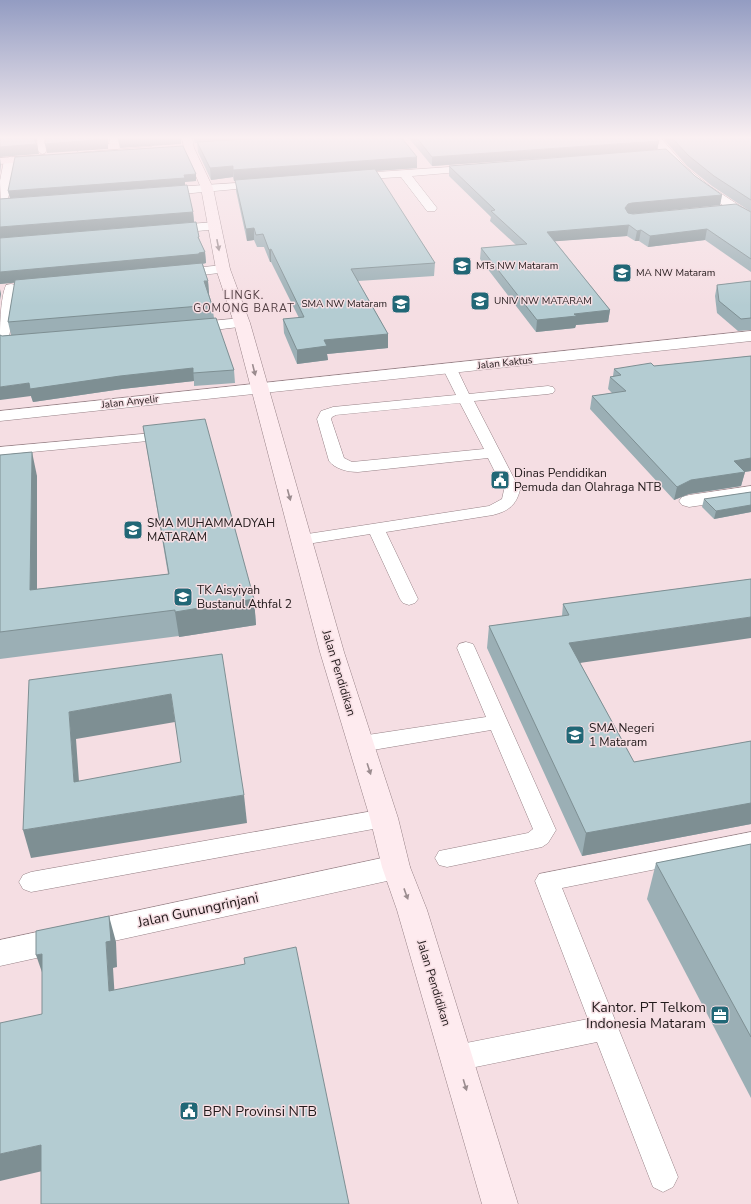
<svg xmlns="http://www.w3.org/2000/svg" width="751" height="1204" viewBox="0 0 751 1204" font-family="'Nunito Sans',sans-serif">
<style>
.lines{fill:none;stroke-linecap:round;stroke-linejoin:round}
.service-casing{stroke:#978287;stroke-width:1}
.minor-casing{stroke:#978287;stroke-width:1}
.tertiary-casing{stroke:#978287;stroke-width:1}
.secondary-casing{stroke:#978287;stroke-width:1}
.service{fill:#fff;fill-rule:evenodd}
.minor{fill:#fff;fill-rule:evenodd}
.tertiary{fill:#fff;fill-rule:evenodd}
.secondary{fill:#feebef;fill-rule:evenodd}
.wall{fill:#9bafb5}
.shaded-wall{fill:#7e8f93}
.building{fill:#b4ccd2;stroke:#7e8f93;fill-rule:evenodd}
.oneway{fill:#9b8c8f}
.labels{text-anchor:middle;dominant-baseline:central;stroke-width:3;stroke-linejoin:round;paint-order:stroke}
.far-poi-label{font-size:10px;fill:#21191a;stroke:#f5dee3;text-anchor:start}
.far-street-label{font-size:10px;fill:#21191a;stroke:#f5dee3}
.far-neighbourhood-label{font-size:11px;letter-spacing:1px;fill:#503d41;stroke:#f5dee3}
.poi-label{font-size:12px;fill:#21191a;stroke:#f5dee3;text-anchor:start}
.street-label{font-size:12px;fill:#21191a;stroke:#f5dee3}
.near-street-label{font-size:14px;fill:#21191a;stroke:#f5dee3}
.near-poi-label{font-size:14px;fill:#21191a;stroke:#f5dee3;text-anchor:end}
</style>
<rect width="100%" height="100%" fill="#f5dee3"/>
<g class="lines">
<defs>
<g id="service">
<polygon points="37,137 45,137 46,151 45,153 42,154 38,151"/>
<path d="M450,365L455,366L457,369L469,394L548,386L553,387L555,390L553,393L548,394L474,401L520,490C516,505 509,511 493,515L386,532L418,599L415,603L409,605L403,603L400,599L370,534L301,545L295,544L293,540L295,536L301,535L489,506L502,499L504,490L488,458L358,472C348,472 335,469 329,461L317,419L321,411L333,407L456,395L443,369L445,366ZM460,403L484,449L352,462L344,458L331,419L332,417L336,415Z"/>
<polygon points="164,432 169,433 171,436 169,439 0,455 0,447"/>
<polygon points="466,642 473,644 475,648 556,830 548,843 542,847 447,867 439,865 435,858 439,851 528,833 533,829 491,730 361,752 354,749 351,744 354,739 361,736 486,717 457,648 459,644"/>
<polygon points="384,809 392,812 395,818 392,824 384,827 31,892 23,889 19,882 23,875 31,872"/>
<polygon points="751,832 751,850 562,888 678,1177 673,1187 663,1192 653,1187 597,1042 456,1071 446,1067 442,1058 446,1049 456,1045 588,1019 535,881 539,874"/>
</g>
<g id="minor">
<polygon points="110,137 120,137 118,149 110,149 109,147"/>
<polygon points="10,157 16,160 7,204 5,207 1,208 0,181 4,160"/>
<polygon points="479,165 483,166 485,168 483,170 412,176 437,208 435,211 427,211 401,177 348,180 344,179 342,177 344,175 348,174"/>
<polygon points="266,181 270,182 272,184 270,186 159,196 155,195 153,192 155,189 159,188"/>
<polygon points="214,222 218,223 220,226 218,229 167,234 162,233 161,230 162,227 167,226"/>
<polygon points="223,265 228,266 230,269 228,272 175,278 170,277 168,274 170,271 175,270"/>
<path d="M11,284L16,285L18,288L9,337L27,336L32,338L35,341L32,344L5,347L0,345C0,329 0,299 6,285Z"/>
<polygon points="242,318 247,320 250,323 247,326 189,333 184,331 181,328 184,325 189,323"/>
<polygon points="751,331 751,341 0,421 0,411"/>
<polygon points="751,486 751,498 689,507 682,505 679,501 682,497 689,495"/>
<polygon points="396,855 406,859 410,867 406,875 396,879 0,966 0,940"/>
</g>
<path id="tertiary" d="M649,137H660L686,167L711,187L751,213V222L747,221C708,196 677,176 649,137Z"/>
<g id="secondary">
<polygon points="182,137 192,137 194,148 213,188 230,269 250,323 344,652 398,818 410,867 427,910 518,1204 482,1204 397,910 382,867 370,818 320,652 234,323 216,269 201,188 184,148"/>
<polygon points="148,141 153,144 152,146 79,152 74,149 79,146"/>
<polygon points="45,155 51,158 49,160 0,164 0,158"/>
</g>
</defs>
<use href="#service" class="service-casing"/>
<use href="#minor" class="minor-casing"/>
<use href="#tertiary" class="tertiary-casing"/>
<use href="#secondary" class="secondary-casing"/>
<use href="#service" class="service"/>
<use href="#minor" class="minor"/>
<use href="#tertiary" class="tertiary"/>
<use href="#secondary" class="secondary"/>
</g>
<g class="wall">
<polygon points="193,137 401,137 417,168 376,171 435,263 434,276 358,281 388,334 388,348 327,354 328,360 297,364 284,333 283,319 299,318 271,262 270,262 264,247 257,247 254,240 247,241 236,191 236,181 234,181 233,177 211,180 198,152 197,143 195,143"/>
<polygon points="408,137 656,137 659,141 657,150 722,195 720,205 631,214 633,214 751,212 751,272 705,240 648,247 639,241 635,241 627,236 555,241 610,310 608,322 576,325 575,328 536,332 480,259 481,248 516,245 490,221 491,217 449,176 449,166 609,154 432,166"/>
<polygon points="662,137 751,137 751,212 712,186 687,166"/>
<polygon points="196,181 185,182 185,185 193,212 194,222 200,241 205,252 206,263 203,264 208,281 209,294 212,305 214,318 234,370 235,383 194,386 194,381 122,389 33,402 31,396 2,336 11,335 8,322 15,282 0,284 0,199 10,198 8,191"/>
<polygon points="751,281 751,330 738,331 717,313 715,296 717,285"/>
<polygon points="751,356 751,471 744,472 745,472 741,486 689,494 674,500 590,409 592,396 612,393 608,389 610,377 613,376 614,369 654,366"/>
<polygon points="143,426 254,599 256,625 179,637 179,636 0,659 0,455 37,476 37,589 168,574"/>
<polygon points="751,492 751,512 714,519 702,507 704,499"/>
<polygon points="751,579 580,663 634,762 751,741 751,824 582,856 487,648 489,626 562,616 563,604"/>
<polygon points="751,844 751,1098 647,899 656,863"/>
</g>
<g class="shaded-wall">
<polygon points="34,137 36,137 36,144 37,144 39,154 0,157 0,147"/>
<polygon points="108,137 108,149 47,153 45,144"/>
<polygon points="136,137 181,137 181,144 120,148 118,139"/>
<polygon points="659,141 657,150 432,166 432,157"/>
<polygon points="417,157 417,168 234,181 233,170"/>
<polygon points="0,158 1,165 0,173"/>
<polygon points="233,166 233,177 211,180 210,168"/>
<polygon points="196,174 196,181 185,182 185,185 10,198 8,191"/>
<polygon points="722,195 720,205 631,214 627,215 625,208 628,204 632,203"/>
<polygon points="193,212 194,222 0,238 0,227"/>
<polygon points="629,225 627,236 546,242 547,232"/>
<polygon points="254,228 254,240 247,241 246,229"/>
<polygon points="707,229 705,240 648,247 650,236"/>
<polygon points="641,230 639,241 635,241 637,231"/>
<polygon points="271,249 271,262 270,262 269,250"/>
<polygon points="205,252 206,263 200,264 201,266 0,284 0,272"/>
<polygon points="204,281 208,281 209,294 206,294"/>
<polygon points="0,289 1,294 0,300"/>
<polygon points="610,310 608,322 576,325 575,328 536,332 537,320 574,314"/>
<polygon points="388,334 388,348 327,354 328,360 297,364 297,350 324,340"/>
<polygon points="193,368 194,381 122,389 33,402 31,396 0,400 0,387 29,383 120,376"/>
<polygon points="32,452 37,476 37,616 30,590"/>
<polygon points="751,458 751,471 730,474 734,461"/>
<polygon points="745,472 741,486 689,494 674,500 677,487 691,480"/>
<polygon points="751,505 751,512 714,519 716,511"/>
<polygon points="254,599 256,625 179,637 175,612"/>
<polygon points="751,617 751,638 566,665 569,643"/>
<polygon points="171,694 175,722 76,739 81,810 74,782 69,712"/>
<polygon points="244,795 247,823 31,858 23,830"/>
<polygon points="751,803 751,824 582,856 586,833"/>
<polygon points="109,916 116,942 117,967 113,968 116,1017 109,991 106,942"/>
<polygon points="42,954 45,981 36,955"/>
<polygon points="41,1145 51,1169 0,1181 0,1154"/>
</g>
<g class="building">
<polygon points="0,137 34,137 35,142 37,144 0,147"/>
<polygon points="45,137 107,137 107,139 45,144"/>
<polygon points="119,137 136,137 118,139"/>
<polygon points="281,137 401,137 417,157 233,170 233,166 210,168 197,142"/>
<polygon points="416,137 656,137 659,141 432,157"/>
<polygon points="671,137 751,137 751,200 714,176 689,156"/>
<polygon points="183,146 196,174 184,175 185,178 8,191 15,157"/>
<polygon points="666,149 695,176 722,195 632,203 628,204 625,208 628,213 633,214 736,204 751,212 751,259 707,229 650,236 641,230 637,231 629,225 547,232 610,310 574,314 577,316 537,320 481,248 527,244 491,211 495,210 449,166"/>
<polygon points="375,169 435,263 351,269 388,334 324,340 327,346 297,350 283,319 304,317 271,249 269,250 263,234 256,235 254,228 246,229 235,180"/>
<polygon points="187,185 193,212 0,227 0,199"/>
<polygon points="196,222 199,237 198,237 205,252 199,253 199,254 0,272 0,238"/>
<polygon points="202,263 208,281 204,281 212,305 8,322 15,280"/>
<polygon points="751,281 751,318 741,319 719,301 717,285"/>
<polygon points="216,318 234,370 193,373 193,368 120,376 30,389 29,383 0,387 0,335 2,336"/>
<polygon points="751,356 751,458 734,461 745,472 691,480 677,487 592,396 626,391 610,377 621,375 614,369 651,363 654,366"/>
<polygon points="205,419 254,599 175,612 175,610 0,632 0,455 32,452 30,590 169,574 143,426"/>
<polygon points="751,492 751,505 716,511 704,499"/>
<polygon points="751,579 751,617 569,643 634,762 751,741 751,803 586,833 489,626 569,615 563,604"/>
<path d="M222,654L244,795L23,830L29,680ZM171,694L181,762L74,782L69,712Z"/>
<polygon points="751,844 751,1037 656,863"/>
<polygon points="109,916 111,941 106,942 109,991 245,964 244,958 296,947 349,1204 41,1204 41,1145 0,1154 0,1023 42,1014 42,954 36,955 36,931"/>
</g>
<defs><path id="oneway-solid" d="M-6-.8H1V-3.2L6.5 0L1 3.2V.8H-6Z"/></defs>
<g class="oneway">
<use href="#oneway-solid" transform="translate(218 245) rotate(79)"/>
<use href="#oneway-solid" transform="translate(254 370) rotate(76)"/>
<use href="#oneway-solid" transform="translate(289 495) rotate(75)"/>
<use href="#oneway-solid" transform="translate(369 769) rotate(72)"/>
<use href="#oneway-solid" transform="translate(406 894) rotate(70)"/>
<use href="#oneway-solid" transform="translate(465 1085) rotate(73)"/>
</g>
<linearGradient id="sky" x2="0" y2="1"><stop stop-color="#939cc2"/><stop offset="0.45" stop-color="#faf0f2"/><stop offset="1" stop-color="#faf0f2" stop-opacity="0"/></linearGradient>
<rect width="751" height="306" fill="url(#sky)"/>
<defs>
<symbol id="school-square" viewBox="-11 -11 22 22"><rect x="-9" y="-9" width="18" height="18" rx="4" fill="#216776" stroke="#f5dee3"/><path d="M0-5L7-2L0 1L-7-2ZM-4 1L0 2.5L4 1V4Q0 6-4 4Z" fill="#fff"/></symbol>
<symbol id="university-square" viewBox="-11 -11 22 22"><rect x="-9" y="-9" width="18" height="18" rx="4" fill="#216776" stroke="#f5dee3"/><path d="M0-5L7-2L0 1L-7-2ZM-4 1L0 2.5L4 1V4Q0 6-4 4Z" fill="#fff"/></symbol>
<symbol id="civic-square" viewBox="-11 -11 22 22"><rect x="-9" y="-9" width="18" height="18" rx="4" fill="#216776" stroke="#f5dee3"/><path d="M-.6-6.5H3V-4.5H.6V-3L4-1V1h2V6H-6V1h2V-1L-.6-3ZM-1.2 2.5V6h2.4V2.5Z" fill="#fff"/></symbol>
<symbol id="office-square" viewBox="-11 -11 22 22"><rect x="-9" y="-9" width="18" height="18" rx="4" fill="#216776" stroke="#f5dee3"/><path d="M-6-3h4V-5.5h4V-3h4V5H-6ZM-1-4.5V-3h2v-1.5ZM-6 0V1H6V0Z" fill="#fff"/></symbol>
</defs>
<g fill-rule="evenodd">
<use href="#school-square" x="451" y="255" width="22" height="22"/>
<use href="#school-square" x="611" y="262" width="22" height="22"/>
<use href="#university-square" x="469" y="290" width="22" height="22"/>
<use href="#school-square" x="390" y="293" width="22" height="22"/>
<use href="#civic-square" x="489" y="469" width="22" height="22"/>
<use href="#school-square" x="122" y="519" width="22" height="22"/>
<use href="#school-square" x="172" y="586" width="22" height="22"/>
<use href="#school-square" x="564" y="724" width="22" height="22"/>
<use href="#office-square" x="709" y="1004" width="22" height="22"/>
<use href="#civic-square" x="178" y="1100" width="22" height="22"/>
</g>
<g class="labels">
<g class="far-poi-label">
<text x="476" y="266">MTs NW Mataram</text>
<text x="636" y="273">MA NW Mataram</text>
<text x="494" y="301">UNIV NW MATARAM</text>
<text x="387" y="304" text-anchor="end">SMA NW Mataram</text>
</g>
<g class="far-street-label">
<text transform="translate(505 363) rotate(-6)">Jalan Kaktus</text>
<text transform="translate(130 402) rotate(-6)">Jalan Anyelir</text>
</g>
<g class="far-neighbourhood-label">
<text x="244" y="295">LINGK.<tspan x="244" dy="13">GOMONG BARAT</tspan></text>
</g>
<g class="poi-label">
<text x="514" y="473">Dinas Pendidikan<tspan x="514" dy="14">Pemuda dan Olahraga NTB</tspan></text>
<text x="147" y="523">SMA MUHAMMADYAH<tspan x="147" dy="14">MATARAM</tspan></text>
<text x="197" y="590">TK Aisyiyah<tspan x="197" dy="14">Bustanul Athfal 2</tspan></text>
<text x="589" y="728">SMA Negeri<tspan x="589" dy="14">1 Mataram</tspan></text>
</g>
<g class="street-label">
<text transform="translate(339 673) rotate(73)">Jalan Pendidikan</text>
<text transform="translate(434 983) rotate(73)">Jalan Pendidikan</text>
</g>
<g class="near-street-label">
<text transform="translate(198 910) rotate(-12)">Jalan Gunungrinjani</text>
</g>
<g class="near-poi-label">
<text x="706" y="1007">Kantor. PT Telkom<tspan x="706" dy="16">Indonesia Mataram</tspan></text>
<text x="203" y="1111" text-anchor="start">BPN Provinsi NTB</text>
</g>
</g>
</svg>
